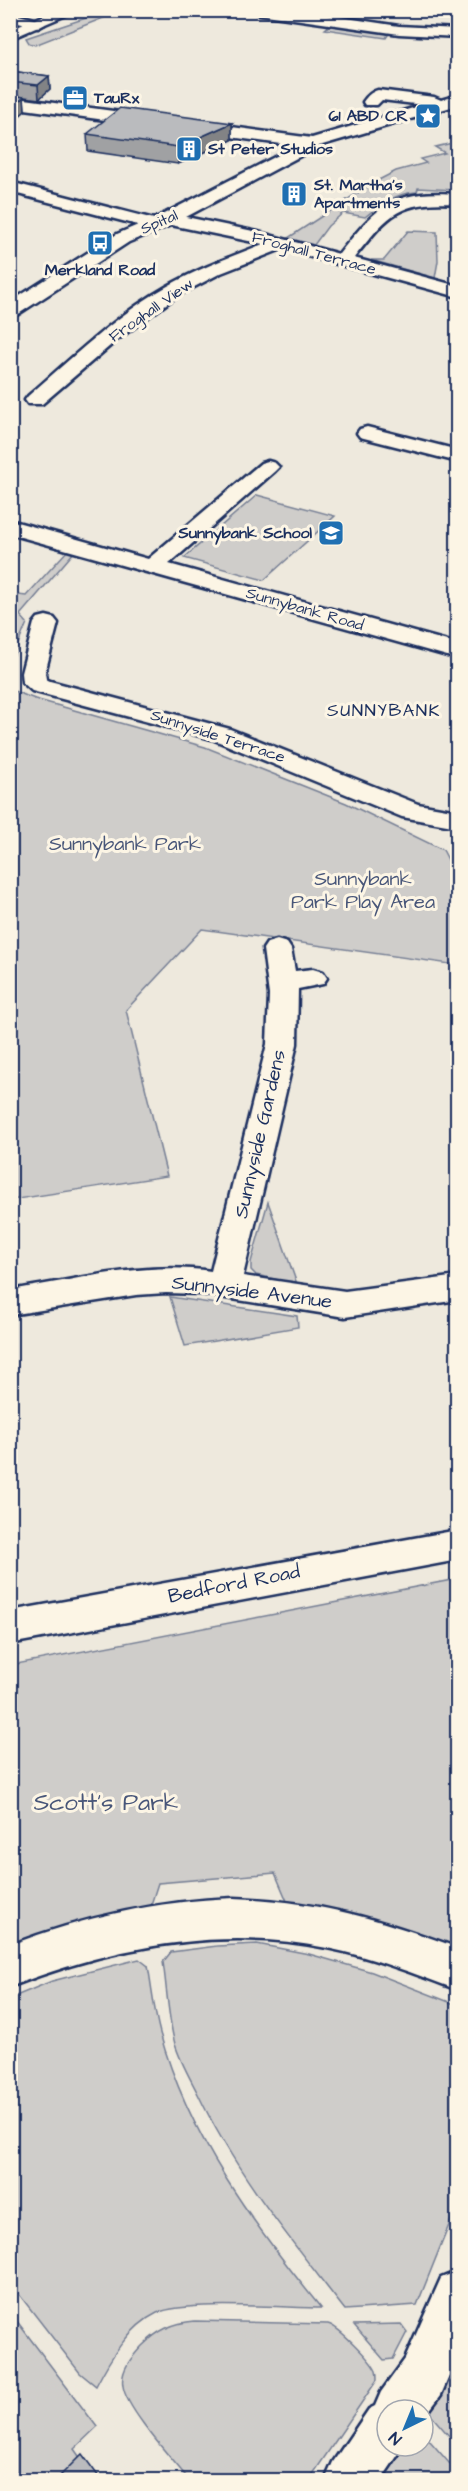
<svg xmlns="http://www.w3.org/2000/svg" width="468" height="2491" viewBox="0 0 468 2491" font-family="'Architects Daughter',sans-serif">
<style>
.green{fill:#cfcdca;stroke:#757e94;stroke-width:1.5}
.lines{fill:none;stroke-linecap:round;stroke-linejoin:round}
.minor-casing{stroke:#1b2f5e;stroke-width:5}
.tertiary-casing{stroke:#1b2f5e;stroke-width:5}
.secondary-casing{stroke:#1b2f5e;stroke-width:5}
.primary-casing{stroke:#1b2f5e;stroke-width:5}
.minor{fill:#fcf5e5;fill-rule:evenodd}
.tertiary{fill:#fcf5e5;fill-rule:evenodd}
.secondary{fill:#fcf5e5;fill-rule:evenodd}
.primary{fill:#fcf5e5;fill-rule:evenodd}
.wall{fill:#a0a1a3;stroke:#1b2f5e;stroke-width:1.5}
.shaded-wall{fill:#828385;stroke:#1b2f5e;stroke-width:1.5}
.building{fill:#babbbe;stroke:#1b2f5e;stroke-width:1.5}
.labels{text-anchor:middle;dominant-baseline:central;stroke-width:6;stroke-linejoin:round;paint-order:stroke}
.far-poi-label{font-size:16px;font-weight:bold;fill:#1b2f5e;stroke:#fcf5e5;text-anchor:start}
.far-street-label{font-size:16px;fill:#1b2f5e;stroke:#fcf5e5}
.far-neighbourhood-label{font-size:18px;letter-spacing:1.5px;fill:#1b2f5e;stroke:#fcf5e5}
.park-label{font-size:20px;fill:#485679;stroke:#fcf5e5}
.street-label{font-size:20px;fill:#1b2f5e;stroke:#fcf5e5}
.near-park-label{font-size:24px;fill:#485679;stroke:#fcf5e5}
</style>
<rect width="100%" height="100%" fill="#eee9dd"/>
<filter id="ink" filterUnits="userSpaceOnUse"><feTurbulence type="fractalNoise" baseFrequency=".0167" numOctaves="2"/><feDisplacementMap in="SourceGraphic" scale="12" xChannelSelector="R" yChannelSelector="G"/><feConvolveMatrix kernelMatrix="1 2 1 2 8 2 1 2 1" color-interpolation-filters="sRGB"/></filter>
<g filter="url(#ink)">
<g class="green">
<polygon points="107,11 121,11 35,45 29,43 26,38"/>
<polygon points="331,24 385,32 388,35 386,38 325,29"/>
<path d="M457,142V184H451L455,190L418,188L417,192C396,193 381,204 365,217L343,213L328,226L314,245L288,238L373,183L396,171L426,163L420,159L445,153L435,147Z"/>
<polygon points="408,231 437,232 438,261 435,278 371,260 384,260"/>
<polygon points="257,495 335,516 264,580 184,558"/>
<polygon points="68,550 75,551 20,615 27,623 11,661 11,594 26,596"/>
<polygon points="11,690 35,699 205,747 346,803 443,850 457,877 457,965 202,929 126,1010 167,1176 11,1200"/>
<polygon points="268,1202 297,1284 256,1275 251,1270 251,1262"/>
<polygon points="170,1297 297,1316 298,1327 185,1346"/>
<path d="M457,1579V1952C402,1932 346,1909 287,1901L275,1873L158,1883L149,1911L11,1947V1665Z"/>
<path d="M257,1944L309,1954L372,1972L457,2005V2205L417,2305L345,2310C291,2240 236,2174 198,2094C190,2078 180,2061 175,2044C168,2018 167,1989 163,1962L171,1952L217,1946Z"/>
<path d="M139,1959L148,1966C152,1988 154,2011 160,2033C188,2136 255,2227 321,2308C286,2308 185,2300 157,2313C128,2327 110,2359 96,2386L80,2373L11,2284V1998L52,1981Z"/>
<polygon points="10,2312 97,2427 74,2449 96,2480 11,2480"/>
<path d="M195,2321L328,2324C339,2327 371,2360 376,2371C377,2374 377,2377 377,2380L309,2480H189C173,2460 126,2409 123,2386C120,2370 132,2357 142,2346C158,2330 172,2323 195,2321Z"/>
<polygon points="401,2324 407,2332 393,2359 384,2360 354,2325"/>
<polygon points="457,2341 457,2445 423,2406"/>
<polygon points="423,2433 457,2472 457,2480 372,2480 394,2446 423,2446"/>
</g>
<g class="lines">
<defs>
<g id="minor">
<polygon points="10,13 43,21 45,24 38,28 10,21"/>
<path d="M378,90L434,97L441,100L458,95V105L319,146L186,217L258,232L339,254C377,206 393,189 458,194V204C399,200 389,214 354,258L458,286V297L282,249L221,273L177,296L117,340L42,404H28L25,400L28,396C72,358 115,316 166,287C197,269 230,257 263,244L171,225L129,242L17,315L10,317V302L117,234L138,225L10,192V182L154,219L296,146L10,107V97L312,138L423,105L382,100L377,105H365L363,102C367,96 371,92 378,90Z"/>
<polygon points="367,427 458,450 458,462 360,437 357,433 360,429"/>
<polygon points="268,461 275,463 279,467 275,471 169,564 458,644 458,659 10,534 10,520 148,559 261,463"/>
<polygon points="46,616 54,618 58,623 45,673 46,679 50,681 230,729 418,804 458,811 458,827 402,817 212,739 32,691 22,682 21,673 34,623 38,618"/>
<path d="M277,940L287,943L291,949L295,971L313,969L323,972L327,978L323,984L298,989L297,1044L243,1276L345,1291L458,1276V1300L345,1317L201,1294L166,1293L136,1295L10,1315V1290C75,1280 145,1261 211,1271L267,1044L269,995L263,949L267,943Z"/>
<path d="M234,1898C317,1901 380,1919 458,1948V1990C415,1974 372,1957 327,1948C220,1926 111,1947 10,1987V1945C84,1917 156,1901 234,1898Z"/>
<polygon points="458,2271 458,2355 441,2395 423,2419 423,2410 387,2410 387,2446 404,2446 381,2480 325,2480 333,2462 369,2409 375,2406 381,2392 405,2359 441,2278"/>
</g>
<polygon id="tertiary" points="458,1530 458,1560 10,1644 10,1611"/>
<polygon id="secondary" points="252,10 293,10 399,26 458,29 458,37 399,34 259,14"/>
<polygon id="primary" points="57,10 78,10 10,39 10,30"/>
</defs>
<use href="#minor" class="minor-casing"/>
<use href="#tertiary" class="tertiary-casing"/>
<use href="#secondary" class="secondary-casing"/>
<use href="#primary" class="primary-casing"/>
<use href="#minor" class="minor"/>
<use href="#tertiary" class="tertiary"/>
<use href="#secondary" class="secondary"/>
<use href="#primary" class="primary"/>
</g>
<g class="wall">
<polygon points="10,71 49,76 50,89 39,99 17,96 24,97 25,111 10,124"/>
<polygon points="232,123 232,140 178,164 88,151 87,134"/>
</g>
<g class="shaded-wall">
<polygon points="49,76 50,89 39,99 38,85"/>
<polygon points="24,97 25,111 10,124 10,109"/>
<polygon points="232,123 232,140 178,164 178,147"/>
</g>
<g class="building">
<polygon points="10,71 49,76 38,85 10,82"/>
<polygon points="10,95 24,97 10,109"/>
<polygon points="120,108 232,123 178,147 87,134"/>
<polygon points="82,2454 102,2481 55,2481"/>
</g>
</g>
<defs>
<symbol id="office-square" viewBox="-11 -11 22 22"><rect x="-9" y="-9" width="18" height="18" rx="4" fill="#1f6fb2" stroke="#fcf5e5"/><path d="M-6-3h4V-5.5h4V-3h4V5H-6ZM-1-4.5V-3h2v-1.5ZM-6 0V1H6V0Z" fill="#fff"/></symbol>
<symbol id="sight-square" viewBox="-11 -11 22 22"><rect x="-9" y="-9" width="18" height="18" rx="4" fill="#1f6fb2" stroke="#fcf5e5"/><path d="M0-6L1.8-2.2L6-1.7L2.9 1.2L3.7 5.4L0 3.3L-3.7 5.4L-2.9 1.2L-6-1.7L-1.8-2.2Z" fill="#fff"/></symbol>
<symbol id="building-square" viewBox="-11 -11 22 22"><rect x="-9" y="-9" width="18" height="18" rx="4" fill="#1f6fb2" stroke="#fcf5e5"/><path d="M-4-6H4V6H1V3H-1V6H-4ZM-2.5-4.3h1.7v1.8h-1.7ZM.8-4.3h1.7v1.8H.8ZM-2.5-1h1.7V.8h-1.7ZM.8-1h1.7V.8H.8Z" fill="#fff"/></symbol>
<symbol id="bus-square" viewBox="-11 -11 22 22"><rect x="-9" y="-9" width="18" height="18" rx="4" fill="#1f6fb2" stroke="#fcf5e5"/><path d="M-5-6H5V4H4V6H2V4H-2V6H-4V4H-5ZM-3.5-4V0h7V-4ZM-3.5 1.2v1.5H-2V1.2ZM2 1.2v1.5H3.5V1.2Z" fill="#fff"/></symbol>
<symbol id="school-square" viewBox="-11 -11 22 22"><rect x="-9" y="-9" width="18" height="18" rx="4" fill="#1f6fb2" stroke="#fcf5e5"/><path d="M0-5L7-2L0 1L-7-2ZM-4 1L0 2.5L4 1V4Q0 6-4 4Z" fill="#fff"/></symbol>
</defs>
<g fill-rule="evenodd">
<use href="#office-square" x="60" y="83" width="30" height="30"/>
<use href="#sight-square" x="413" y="101" width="30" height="30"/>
<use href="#building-square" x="174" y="134" width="30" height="30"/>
<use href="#building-square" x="279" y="179" width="30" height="30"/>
<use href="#bus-square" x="85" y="228" width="30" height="30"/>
<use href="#school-square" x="316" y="518" width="30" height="30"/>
</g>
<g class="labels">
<g class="far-poi-label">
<text x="94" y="98">TauRx</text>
<text x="408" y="116" text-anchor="end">61 ABD CR</text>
<text x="208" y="149">St Peter Studios</text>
<text x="314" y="185">St. Martha's<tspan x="314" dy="18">Apartments</tspan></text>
<text x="100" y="270" text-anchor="middle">Merkland Road</text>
<text x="312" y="533" text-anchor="end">Sunnybank School</text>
</g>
<g class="far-street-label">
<text transform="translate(159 222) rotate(-23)">Spital</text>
<text transform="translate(314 253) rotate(15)">Froghall Terrace</text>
<text transform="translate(151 310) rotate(-35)">Froghall View</text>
<text transform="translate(305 609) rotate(16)">Sunnybank Road</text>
<text transform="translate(218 736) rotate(18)">Sunnyside Terrace</text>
</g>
<g class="far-neighbourhood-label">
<text x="384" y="710">SUNNYBANK</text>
</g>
<g class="park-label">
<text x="125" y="844">Sunnybank Park</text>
<text x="363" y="879">Sunnybank<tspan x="363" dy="23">Park Play Area</tspan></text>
</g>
<g class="street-label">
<text transform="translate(260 1134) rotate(-77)">Sunnyside Gardens</text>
<text transform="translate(252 1292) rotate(7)">Sunnyside Avenue</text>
<text transform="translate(234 1584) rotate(-11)">Bedford Road</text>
</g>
<g class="near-park-label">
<text x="106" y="1803">Scott's Park</text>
</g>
</g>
<rect width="468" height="2491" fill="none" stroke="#fcf5e5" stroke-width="36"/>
<rect x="18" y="18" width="432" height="2455" fill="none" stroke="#1b2f5e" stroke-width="2" filter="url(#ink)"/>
<g transform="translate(405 2428) rotate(223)"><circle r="28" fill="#fcf5e5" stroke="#a2a6af" stroke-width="1.5"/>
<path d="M0-4.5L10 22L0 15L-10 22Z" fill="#1f6fb2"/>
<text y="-9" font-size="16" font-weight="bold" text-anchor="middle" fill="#1b2f5e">N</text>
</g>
</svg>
